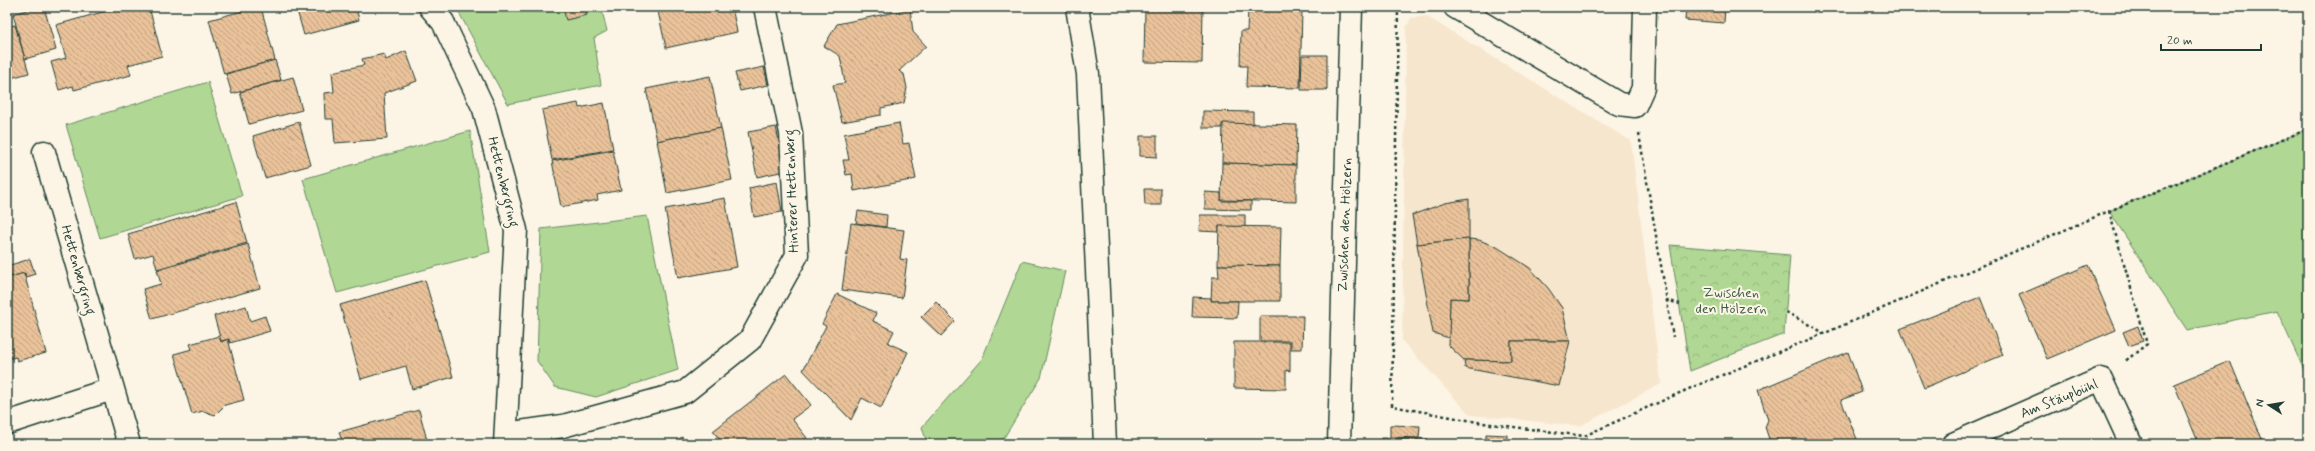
<svg xmlns="http://www.w3.org/2000/svg" width="2315" height="451" viewBox="0 0 2315 451" font-family="Mynerve,sans-serif">
<style>
.built{fill:#f7e6ce}
.grass{fill:#b0d794;stroke:#688a64}
.park{fill:url(#park-crowns);stroke:#688a64}
.building{fill:url(#building-back-hatch);stroke:#1f3d34}
.lines{fill:none;stroke-linecap:round;stroke-linejoin:round}
.minor-casing{stroke:#1f3d34;stroke-width:25}
.path{stroke:#1f3d34;stroke-width:2.5;stroke-dasharray:3 3;stroke-linecap:butt}
.minor{stroke:#fcf5e5;stroke-width:22}
.labels{text-anchor:middle;dominant-baseline:central;stroke-width:4;stroke-linejoin:round;paint-order:stroke}
.street-label{font-size:14px;fill:#1f3d34;stroke:#fcf5e5}
.park-label{font-size:14px;fill:#3c5c47;stroke:#fcf5e5}
</style>
<defs>
<pattern id="park-crowns" width="20" height="18" patternUnits="userSpaceOnUse"><rect width="20" height="18" fill="#b0d794"/><path d="M2 6a3 3 0 1 1 6 0M12 15a3 3 0 1 1 6 0" fill="none" stroke="#97b980"/></pattern>
<pattern id="building-back-hatch" width="6" height="6" patternUnits="userSpaceOnUse"><rect width="6" height="6" fill="#eac29a"/><path d="M-1 5l2 2M0 0l6 6M5-1l2 2" fill="none" stroke="#bd9f7e"/></pattern>
</defs>
<rect width="100%" height="100%" fill="#fcf5e5"/>
<filter id="ink" filterUnits="userSpaceOnUse"><feTurbulence type="fractalNoise" baseFrequency=".025" numOctaves="2"/><feDisplacementMap in="SourceGraphic" scale="8" xChannelSelector="R" yChannelSelector="G"/><feConvolveMatrix kernelMatrix="1 2 1 2 8 2 1 2 1" color-interpolation-filters="sRGB"/></filter>
<g filter="url(#ink)">
<polygon class="built" points="1426,16 1631,141 1661,384 1580,426 1470,415 1402,341 1406,28 1411,18"/>
<g class="grass">
<polygon points="456,7 601,7 607,31 594,38 601,85 508,104"/>
<polygon points="208,82 242,196 100,238 66,125"/>
<polygon points="2308,129 2308,379 2277,311 2187,330 2109,211"/>
<polygon points="470,131 490,252 337,293 303,179"/>
<polygon points="647,216 678,370 596,397 555,387 537,361 541,229"/>
<polygon points="1022,261 1065,271 1041,378 1000,444 922,444 926,440 922,427 982,359"/>
</g>
<polygon class="park" points="1670,245 1790,255 1784,334 1690,371"/>
<g class="building">
<polygon points="38,7 44,7 56,50 25,59 13,14"/>
<polygon points="120,7 149,7 162,56 128,65 131,75 74,90 73,86 59,90 51,62 66,58 56,25"/>
<polygon points="257,7 261,7 275,60 224,74 209,20"/>
<polygon points="296,7 356,7 359,20 304,35"/>
<polygon points="563,7 585,7 587,15 566,20"/>
<polygon points="657,7 732,7 737,32 666,48"/>
<polygon points="1145,7 1203,7 1202,63 1144,62"/>
<polygon points="1560,7 1608,7 1608,8"/>
<polygon points="1686,7 1725,7 1724,23 1685,20"/>
<polygon points="910,9 913,32 926,46 899,71 904,74 907,88 904,103 881,108 881,115 842,122 833,85 845,83 840,56 824,46 837,24"/>
<polygon points="1248,9 1302,10 1300,88 1246,87 1247,66 1240,66 1241,31 1247,31"/>
<polygon points="15,25 29,73 7,79 7,27"/>
<polygon points="406,51 417,81 384,93 387,139 335,143 333,119 325,119 324,93 334,92 332,72 364,65 362,59 384,54 386,60"/>
<polygon points="1302,55 1327,55 1327,90 1301,90"/>
<polygon points="275,60 281,80 232,94 226,74"/>
<polygon points="764,67 768,85 740,91 735,73"/>
<polygon points="710,76 721,128 657,141 646,89"/>
<polygon points="293,77 302,110 249,124 240,92"/>
<polygon points="578,103 579,108 604,103 613,149 552,160 542,110"/>
<polygon points="1203,111 1253,112 1253,124 1222,124 1222,128 1203,128"/>
<polygon points="299,122 311,165 265,178 253,136"/>
<polygon points="899,123 903,144 909,143 916,179 854,191 852,174 846,175 843,160 849,160 844,134"/>
<polygon points="1223,123 1297,125 1296,165 1222,163"/>
<polygon points="776,127 785,171 757,177 748,132"/>
<polygon points="721,128 732,180 667,193 657,141"/>
<polygon points="1140,136 1157,136 1157,157 1140,156"/>
<polygon points="613,150 621,190 597,195 598,200 561,207 552,161"/>
<polygon points="1222,163 1296,165 1296,202 1221,200"/>
<polygon points="777,182 782,212 754,217 749,188"/>
<polygon points="1144,189 1161,189 1161,205 1145,205"/>
<polygon points="1205,192 1221,193 1221,201 1251,201 1251,210 1205,209"/>
<polygon points="725,198 737,267 678,278 665,209"/>
<polygon points="1469,199 1469,239 1417,244 1412,215 1445,203"/>
<polygon points="236,202 247,243 157,269 153,254 135,259 128,234"/>
<polygon points="858,211 887,215 886,227 856,223"/>
<polygon points="1200,215 1245,215 1245,227 1219,226 1219,232 1199,231"/>
<polygon points="851,223 904,230 900,259 907,260 902,298 842,290"/>
<polygon points="1219,226 1281,227 1280,266 1218,265"/>
<polygon points="1469,239 1479,240 1497,247 1530,268 1548,288 1562,308 1570,341 1511,341 1511,361 1464,360 1448,345 1450,298 1469,299"/>
<polygon points="1469,239 1469,299 1450,298 1449,338 1433,333 1417,244"/>
<polygon points="248,244 260,288 152,319 143,289 161,284 157,270"/>
<polygon points="30,259 35,274 26,277 25,273 7,278 7,266"/>
<polygon points="1218,265 1280,266 1280,301 1211,301 1212,277 1219,277"/>
<polygon points="2088,265 2116,330 2047,359 2019,295"/>
<polygon points="24,273 46,353 17,361 16,357 7,359 7,278"/>
<polygon points="425,280 453,377 412,389 406,366 361,379 340,305"/>
<polygon points="837,294 876,313 873,321 894,331 888,343 908,352 881,408 862,398 851,420 803,370 826,326 822,324"/>
<polygon points="1193,297 1211,298 1211,301 1238,301 1237,318 1192,317"/>
<polygon points="1980,297 2003,355 1924,388 1900,329"/>
<polygon points="936,302 955,321 941,336 921,317"/>
<polygon points="246,306 250,321 265,316 270,331 230,343 229,339 221,341 214,316"/>
<polygon points="1260,316 1303,316 1302,349 1291,349 1291,341 1260,341"/>
<polygon points="2138,326 2143,341 2129,346 2123,332"/>
<polygon points="219,336 221,342 228,339 244,400 225,405 215,415 203,411 192,414 174,354 192,349 190,344"/>
<polygon points="1511,341 1570,341 1559,386 1465,368 1464,360 1511,361"/>
<polygon points="1234,342 1290,342 1290,371 1286,370 1286,389 1234,388"/>
<polygon points="1848,352 1862,392 1841,400 1859,444 1778,444 1777,440 1769,439 1765,427 1768,420 1758,390"/>
<polygon points="2230,361 2262,439 2250,444 2199,444 2174,384"/>
<polygon points="786,374 811,405 792,419 807,438 799,444 723,444 713,431"/>
<polygon points="419,410 428,444 343,444 339,432"/>
<polygon points="1390,425 1420,426 1419,438 1390,437"/>
<polygon points="1486,434 1507,435 1507,444 1486,444"/>
<polygon points="682,437 687,444 672,444"/>
<polygon points="1381,438 1428,439 1428,444 1381,444"/>
</g>
<g class="lines">
<defs>
<g id="minor">
<polyline points="430,7 443,22 484,109 516,230 505,444"/>
<polyline points="1077,7 1088,74 1105,444"/>
<polyline points="1455,7 1619,104 1635,106 1643,88 1645,7"/>
<polyline points="44,152 129,444"/>
<polyline points="7,423 112,389"/>
<polyline points="506,434 563,426 685,392 750,340 797,255 791,133 765,7"/>
<polyline points="1339,444 1351,7"/>
<polyline points="1953,444 2101,379 2131,444"/>
</g>
</defs>
<use href="#minor" class="minor-casing"/>
<g class="path">
<polyline points="1398,7 1392,406 1483,423 1584,436 1693,387 1825,333 2109,211 2308,129"/>
<polyline points="1639,134 1673,337"/>
<polyline points="2109,211 2147,344 2124,362"/>
<polyline points="1666,300 1680,304"/>
<polyline points="1786,312 1824,333"/>
</g>
<use href="#minor" class="minor"/>
</g>
</g>
<g class="labels">
<g class="street-label">
<text transform="translate(503 182) rotate(76)">Hettenbergring</text>
<text transform="translate(792 191) rotate(-92)">Hinterer Hettenberg</text>
<text transform="translate(1345 225) rotate(-88)">Zwischen den Hölzern</text>
<text transform="translate(78 270) rotate(74)">Hettenbergring</text>
<text transform="translate(2059 399) rotate(-22)">Am Stäupbühl</text>
</g>
<g class="park-label">
<text x="1731" y="293">Zwischen<tspan x="1731" dy="16">den Hölzern</tspan></text>
</g>
</g>
<rect width="2315" height="451" fill="none" stroke="#fcf5e5" stroke-width="24"/>
<rect x="12" y="12" width="2291" height="427" fill="none" stroke="#1f3d34" stroke-width="1.5" filter="url(#ink)"/>
<g transform="translate(2269 405) rotate(282)" stroke="#fcf5e5" stroke-width="3" paint-order="stroke">
<path d="M0-3L7 15L0 10L-7 15Z" fill="#1f3d34"/>
<text y="-6" font-size="11" font-weight="bold" text-anchor="middle" fill="#1f3d34">N</text>
</g>
<path d="M2161 44v6h100v-6" fill="none" stroke="#1f3d34" stroke-width="2"/>
<text x="2167" y="44" font-size="12" fill="#1f3d34" stroke="#fcf5e5" stroke-width="3" paint-order="stroke">20 m</text>
</svg>
